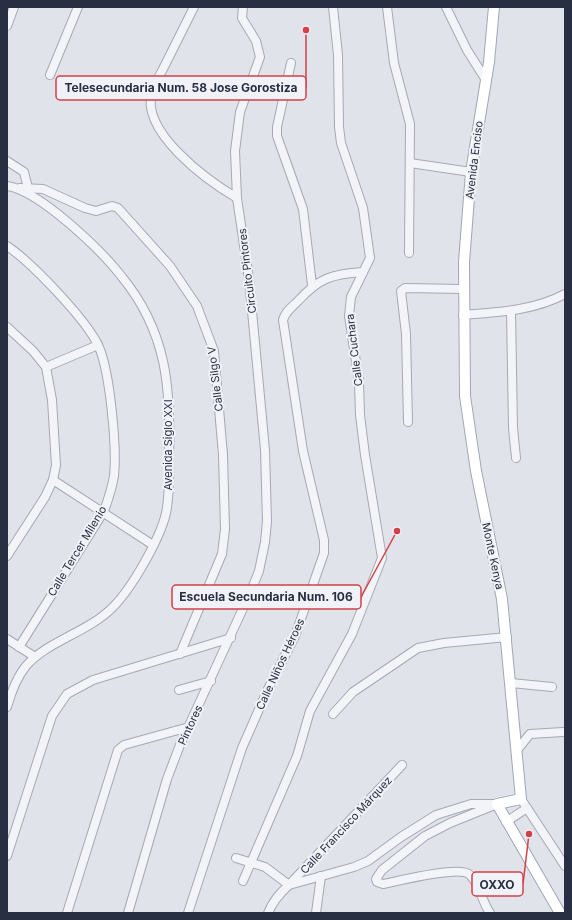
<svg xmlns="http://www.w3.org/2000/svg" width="572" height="920" viewBox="0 0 572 920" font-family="Inter,sans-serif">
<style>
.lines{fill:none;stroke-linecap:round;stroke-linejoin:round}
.minor-casing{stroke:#a5a9b4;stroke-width:10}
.major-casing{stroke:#9fa6b6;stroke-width:12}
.minor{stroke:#f3f4f8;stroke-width:8}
.major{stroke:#fff;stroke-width:10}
.labels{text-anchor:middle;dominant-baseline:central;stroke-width:4;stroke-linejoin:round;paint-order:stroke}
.street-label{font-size:11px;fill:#282f42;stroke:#f0f2f7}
.leader{fill:none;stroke:#d44048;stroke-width:1.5}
.callout-dot{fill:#d44048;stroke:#f0f2f7;stroke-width:1.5}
.callout{fill:#f0f2f7;stroke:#d44048;stroke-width:1.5}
.callout-label{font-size:12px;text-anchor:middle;font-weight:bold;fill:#282f42}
</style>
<rect width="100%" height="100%" fill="#e0e3ea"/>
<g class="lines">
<defs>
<g id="minor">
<path d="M194,7C184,27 174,47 164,67C160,75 154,84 152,92C140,132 208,181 237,198"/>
<polyline points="387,7 394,63 410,124 409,253"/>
<polyline points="446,7 467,50 486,80"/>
<polyline points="7,26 14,7"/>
<polyline points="291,63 277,127 277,136 303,209 312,285"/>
<polyline points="50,75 78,7"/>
<polyline points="7,161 24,172 28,188"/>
<polyline points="410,163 471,172"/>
<path d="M7,186C39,190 102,251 122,277C167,332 171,388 169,457C169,475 170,494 166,513C160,539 132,588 113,607C89,632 47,641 26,666C16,678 11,693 7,707"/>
<polyline points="20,188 43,189 85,208 96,211 112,206 118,208 170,266 197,306 214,351 223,455 225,529 222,554 180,654"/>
<path d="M7,246C31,262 87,320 99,347C110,373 117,447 114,476C112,488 108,500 104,511L19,647"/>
<polyline points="511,311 513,428 516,458"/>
<path d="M463,315C498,312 533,311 565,294"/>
<polyline points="7,327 33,351 46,367 52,400 56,465 53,480 45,497 7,556"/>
<polyline points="46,367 98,345"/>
<polyline points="408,422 406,334 401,291 405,288 463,289"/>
<polyline points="53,480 153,545"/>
<polyline points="7,639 35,657"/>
<polyline points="511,683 552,687"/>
<polyline points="179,690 211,681"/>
<polyline points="333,714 353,692 418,648 444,643 507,637"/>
<polyline points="517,750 530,734 563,732"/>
<polyline points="521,799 565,866"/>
<polyline points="506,822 527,808"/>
<polyline points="7,856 52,716 67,694 93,680 231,638"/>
<polyline points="236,858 265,867 289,885"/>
<polyline points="243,881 297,756 310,711 352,634 382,558 365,455 360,415 359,382 349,316 351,297 370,258 363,208 341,143 339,127 338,55 333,7"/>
<polyline points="289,885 354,867 368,861 401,837 436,815 471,804 494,804"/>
<polyline points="67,913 118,750 124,745 189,727"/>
<polyline points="128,913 167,779 180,745 251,591 259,571 265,542 267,521 265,450 249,279 237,198 235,151 240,112 260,57 256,41 242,18 243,7"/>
<path d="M188,913L242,748L268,689L295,636L324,553V540L303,451L283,320C285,312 292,307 298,301C319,278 332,274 363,272"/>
<path d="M268,913C273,901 279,894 289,885L402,765"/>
<polyline points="316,913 321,876"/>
<path d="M490,913C482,902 480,885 470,875C461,865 398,881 383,884L377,882L376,879L382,870L425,836L450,823L497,804"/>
</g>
<polyline id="major" points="494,7 489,62 471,172 464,262 465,396 476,471 502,599 521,799 497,804 560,913"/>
</defs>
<use href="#minor" class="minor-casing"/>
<use href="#major" class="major-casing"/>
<use href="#minor" class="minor"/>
<use href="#major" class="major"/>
</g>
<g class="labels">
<g class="street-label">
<text transform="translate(474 160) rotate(-83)">Avenida Enciso</text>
<text transform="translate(247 271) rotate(-97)">Circuito Pintores</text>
<text transform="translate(354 350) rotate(-97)">Calle Cuchara</text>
<text transform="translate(215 379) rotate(-97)">Calle Silgo V</text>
<text transform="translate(168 445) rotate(-90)">Avenida Siglo XXI</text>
<text transform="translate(77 551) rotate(-59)">Calle Tercer Milenio</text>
<text transform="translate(493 556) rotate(78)">Monte Kenya</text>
<text transform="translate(280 664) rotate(-65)">Calle Niños Héroes</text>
<text transform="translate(190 725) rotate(-65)">Pintores</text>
<text transform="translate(346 825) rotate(-47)">Calle Francisco Márquez</text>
</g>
</g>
<path class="leader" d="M306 30L306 88M397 531L361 597M529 834L523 884"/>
<g class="callout-dot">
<circle cx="306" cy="30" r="4"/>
<circle cx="397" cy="531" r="4"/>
<circle cx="529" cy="834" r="4"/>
</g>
<g class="callout">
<rect x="56" y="76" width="250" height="24" rx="4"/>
<rect x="172" y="585" width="189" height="24" rx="4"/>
<rect x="472" y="872" width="51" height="24" rx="4"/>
</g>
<g class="callout-label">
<text x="181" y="92">Telesecundaria Num. 58 Jose Gorostiza</text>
<text x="266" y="601">Escuela Secundaria Num. 106</text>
<text x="497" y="889">OXXO</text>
</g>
<rect width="572" height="920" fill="none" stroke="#282f42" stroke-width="16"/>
</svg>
